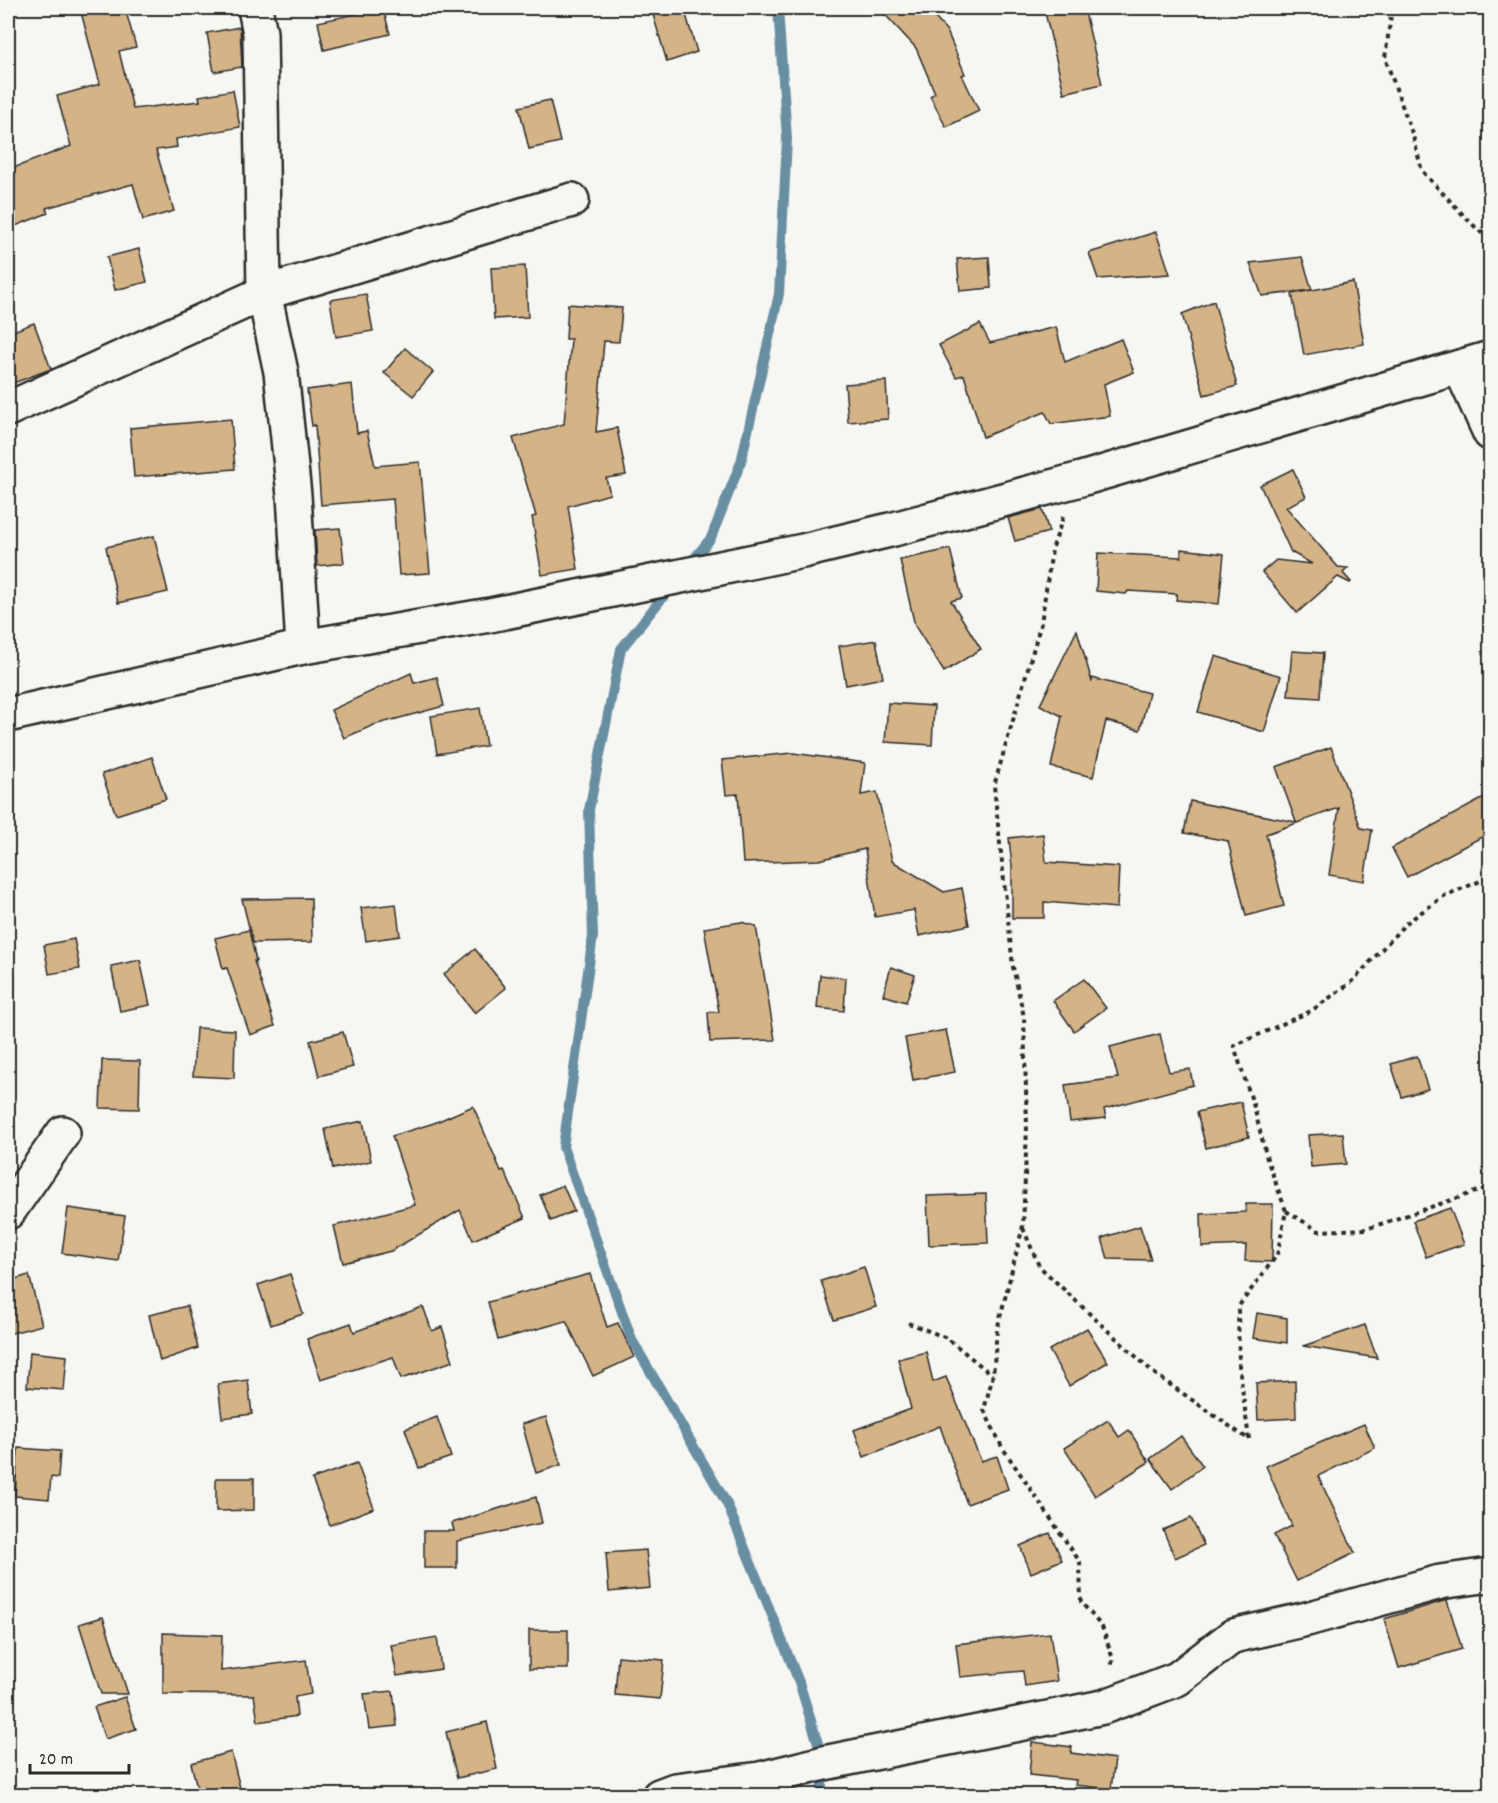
<svg xmlns="http://www.w3.org/2000/svg" width="1498" height="1803" viewBox="0 0 1498 1803" font-family="Dekko,sans-serif">
<style>
.lines{fill:none;stroke-linecap:round;stroke-linejoin:round}
.stream{stroke:#688ea2;stroke-width:10}
.building{fill:#d4b387;stroke:#2b2b2b;stroke-width:1.5}
.minor-casing{stroke:#2b2b2b;stroke-width:38}
.path{stroke:#2b2b2b;stroke-width:4;stroke-dasharray:4.5 4.5;stroke-linecap:butt}
.minor{stroke:#f6f6f2;stroke-width:33}
</style>
<rect width="100%" height="100%" fill="#f6f6f2"/>
<filter id="ink" filterUnits="userSpaceOnUse"><feTurbulence type="fractalNoise" baseFrequency=".0167" numOctaves="2"/><feDisplacementMap in="SourceGraphic" scale="12" xChannelSelector="R" yChannelSelector="G"/><feConvolveMatrix kernelMatrix="1 2 1 2 8 2 1 2 1" color-interpolation-filters="sRGB"/></filter>
<g filter="url(#ink)">
<g class="lines">
<g class="stream">
<polyline points="688,566 711,538 741,462 779,294 787,139 778,8"/>
<polyline points="671,587 621,649 589,810 593,936 563,1147 632,1340 727,1504 799,1682 824,1763 821,1796"/>
</g>
</g>
<g class="building">
<polygon points="97,8 125,8 136,47 119,51 133,109 200,101 199,96 233,90 240,127 176,139 177,147 156,150 174,211 143,220 133,184 46,208 48,213 8,229 8,170 71,146 57,96 100,84 81,12"/>
<polygon points="371,8 383,8 390,34 324,50 318,22 356,14 356,11"/>
<polygon points="651,8 684,8 697,52 667,62"/>
<polygon points="879,8 926,8 947,31 965,74 962,75 979,111 946,127 930,96 935,93 916,48"/>
<polygon points="1044,8 1084,8 1102,84 1064,93"/>
<polygon points="240,27 242,67 214,72 207,33"/>
<polygon points="550,100 560,142 529,149 519,107"/>
<polygon points="1156,232 1170,274 1098,279 1089,253"/>
<polygon points="139,249 147,282 115,290 107,257"/>
<polygon points="989,257 991,288 960,291 957,259"/>
<polygon points="1302,257 1312,290 1262,296 1250,263"/>
<polygon points="525,266 528,317 494,319 491,268"/>
<polygon points="1353,282 1364,344 1304,355 1292,294"/>
<polygon points="366,294 373,331 336,337 330,300"/>
<polygon points="1214,301 1237,386 1204,395 1182,314"/>
<polygon points="568,304 622,308 619,342 604,341 596,432 617,428 626,475 606,478 610,494 568,506 578,569 542,575 532,517 536,516 513,438 564,424 571,339 566,339"/>
<polygon points="34,323 51,369 8,385 8,333"/>
<polygon points="980,324 990,343 1056,327 1065,362 1121,339 1134,372 1104,384 1110,416 1051,424 1045,412 983,437 964,375 956,377 939,345"/>
<polygon points="405,348 433,372 413,396 384,373"/>
<polygon points="886,381 888,419 848,422 845,384"/>
<polygon points="352,384 357,433 367,431 375,466 420,462 430,573 399,575 393,499 321,505 315,425 312,426 307,390"/>
<polygon points="231,419 235,469 134,477 130,428"/>
<polygon points="1293,469 1306,497 1286,507 1338,567 1348,568 1343,573 1351,582 1350,583 1338,577 1297,613 1262,572 1276,560 1312,564 1291,552 1260,485"/>
<polygon points="1042,509 1049,532 1015,541 1008,518"/>
<polygon points="340,528 344,563 317,566 315,530"/>
<polygon points="154,536 168,592 118,603 106,547"/>
<polygon points="950,549 962,598 951,601 981,649 944,672 915,626 900,560"/>
<polygon points="1181,549 1224,554 1219,604 1176,600 1177,594 1128,591 1126,594 1096,591 1098,553 1181,557"/>
<polygon points="1077,630 1092,682 1092,678 1149,693 1140,730 1106,721 1093,777 1051,767 1062,716 1040,705"/>
<polygon points="876,640 883,678 846,685 839,646"/>
<polygon points="1292,651 1323,653 1320,698 1288,696"/>
<polygon points="1215,656 1281,676 1264,732 1198,712"/>
<polygon points="411,673 414,683 437,677 444,706 374,725 344,738 331,710"/>
<polygon points="888,703 934,706 932,745 885,742"/>
<polygon points="480,708 486,746 437,754 431,716"/>
<polygon points="1331,747 1361,828 1372,830 1364,881 1329,875 1339,808 1266,834 1284,906 1246,916 1228,841 1184,833 1190,801 1296,822 1276,767"/>
<polygon points="793,753 865,763 861,795 877,792 892,861 944,892 962,888 969,925 919,936 914,910 875,917 865,849 819,860 743,863 738,794 726,795 722,760"/>
<polygon points="152,757 166,799 116,815 102,774"/>
<polygon points="1491,794 1491,832 1407,877 1392,848"/>
<polygon points="1043,834 1046,862 1119,867 1117,908 1044,902 1044,918 1012,918 1012,867 1009,838"/>
<polygon points="311,898 312,942 253,943 242,899"/>
<polygon points="396,904 400,936 366,941 361,908"/>
<polygon points="741,922 756,926 775,1040 710,1042 708,1012 719,1012 704,928"/>
<polygon points="249,930 256,961 254,961 275,1026 250,1035 227,968 223,969 215,938"/>
<polygon points="74,939 80,969 49,974 44,945"/>
<polygon points="475,949 506,988 475,1013 444,974"/>
<polygon points="140,960 150,1005 120,1011 111,966"/>
<polygon points="891,967 915,975 906,1002 883,995"/>
<polygon points="820,975 846,978 844,1011 817,1008"/>
<polygon points="1084,979 1106,1008 1074,1031 1053,1001"/>
<polygon points="196,1028 235,1030 234,1078 193,1076"/>
<polygon points="946,1030 955,1072 913,1080 905,1038"/>
<polygon points="343,1032 353,1067 319,1076 310,1041"/>
<polygon points="1160,1034 1169,1072 1190,1069 1193,1085 1104,1109 1106,1118 1070,1122 1065,1085 1118,1078 1110,1047"/>
<polygon points="1417,1056 1428,1089 1402,1097 1391,1064"/>
<polygon points="102,1060 140,1061 139,1109 100,1108"/>
<polygon points="1241,1102 1249,1137 1206,1148 1197,1112"/>
<polygon points="473,1106 501,1171 504,1170 525,1218 473,1240 460,1210 391,1251 343,1263 334,1226 415,1205 392,1136 434,1123"/>
<polygon points="363,1121 371,1161 333,1169 325,1129"/>
<polygon points="1343,1133 1346,1164 1311,1167 1308,1135"/>
<polygon points="563,1185 574,1211 551,1221 540,1195"/>
<polygon points="986,1194 988,1243 929,1245 927,1196"/>
<polygon points="1246,1204 1273,1204 1272,1262 1245,1261 1246,1245 1202,1247 1201,1214 1246,1212"/>
<polygon points="68,1208 125,1216 118,1261 62,1253"/>
<polygon points="1450,1208 1464,1244 1426,1257 1413,1221"/>
<polygon points="1140,1226 1151,1260 1108,1259 1102,1238"/>
<polygon points="864,1267 876,1307 834,1320 821,1281"/>
<polygon points="290,1274 303,1314 271,1325 258,1285"/>
<polygon points="590,1274 607,1327 618,1323 634,1357 593,1376 566,1321 498,1340 488,1302"/>
<polygon points="29,1275 42,1325 8,1334 8,1281"/>
<polygon points="187,1306 198,1348 160,1361 149,1315"/>
<polygon points="422,1307 424,1309 432,1331 442,1327 453,1361 401,1379 393,1357 321,1380 307,1339 351,1323 354,1332"/>
<polygon points="1257,1313 1287,1318 1287,1343 1253,1338"/>
<polygon points="1365,1325 1377,1358 1303,1346"/>
<polygon points="1087,1328 1108,1362 1069,1386 1049,1350"/>
<polygon points="30,1352 67,1356 64,1390 27,1387"/>
<polygon points="926,1352 933,1382 946,1377 981,1461 997,1456 1008,1489 967,1504 940,1426 864,1457 854,1430 911,1409 898,1359"/>
<polygon points="248,1380 252,1414 222,1418 218,1384"/>
<polygon points="1295,1381 1296,1418 1258,1420 1256,1383"/>
<polygon points="437,1417 451,1457 419,1468 405,1429"/>
<polygon points="546,1417 561,1465 536,1473 522,1424"/>
<polygon points="1108,1420 1119,1437 1129,1430 1149,1462 1095,1496 1064,1448"/>
<polygon points="1364,1424 1375,1448 1318,1476 1355,1553 1297,1581 1274,1535 1292,1526 1266,1466"/>
<polygon points="1181,1436 1203,1466 1172,1489 1150,1459"/>
<polygon points="18,1448 60,1451 58,1478 51,1477 49,1499 15,1496"/>
<polygon points="357,1463 374,1508 330,1525 312,1479"/>
<polygon points="216,1478 254,1478 254,1510 216,1511"/>
<polygon points="536,1497 542,1523 457,1541 457,1568 424,1568 424,1531 454,1531 452,1523"/>
<polygon points="1191,1518 1204,1545 1175,1558 1163,1530"/>
<polygon points="1050,1533 1062,1560 1031,1573 1020,1546"/>
<polygon points="646,1550 650,1588 609,1592 606,1553"/>
<polygon points="1447,1600 1462,1649 1399,1668 1384,1619"/>
<polygon points="103,1617 128,1694 101,1694 79,1624"/>
<rect x="529" y="1630" width="39" height="39"/>
<polygon points="163,1633 222,1635 221,1671 306,1660 311,1694 295,1697 297,1716 258,1722 254,1695 163,1694"/>
<polygon points="1050,1633 1057,1681 1025,1686 1023,1671 960,1677 956,1644"/>
<polygon points="437,1637 441,1669 397,1676 391,1645"/>
<polygon points="618,1656 664,1660 660,1699 615,1695"/>
<polygon points="393,1691 397,1726 369,1729 364,1694"/>
<polygon points="125,1697 136,1729 105,1739 94,1707"/>
<polygon points="487,1722 497,1769 457,1778 446,1732"/>
<polygon points="1032,1742 1072,1747 1071,1753 1115,1759 1111,1789 1075,1785 1076,1780 1029,1775"/>
<polygon points="231,1752 242,1796 199,1796 191,1763"/>
</g>
<g class="lines">
<defs>
<g id="minor">
<polyline points="255,8 260,33 264,293 281,372 294,495 303,647"/>
<polyline points="1460,367 1490,433"/>
<polyline points="8,409 264,293 572,200"/>
<polyline points="8,715 303,647 490,615 803,551 894,529 1081,479 1490,358"/>
<polyline points="8,1212 63,1133"/>
<polyline points="659,1796 675,1790 760,1779 824,1763 1103,1707 1177,1679 1233,1636 1307,1619 1440,1582 1490,1575"/>
</g>
</defs>
<use href="#minor" class="minor-casing"/>
<g class="path">
<polyline points="1392,8 1385,58 1413,136 1422,171 1467,219 1490,241"/>
<polyline points="1063,517 1052,550 1041,623 994,786 1013,967 1024,1017 1027,1127 1023,1226 997,1330 993,1375 984,1410 1002,1447 1080,1562 1081,1602 1102,1627 1113,1659 1111,1668"/>
<polyline points="1286,1211 1319,1231 1366,1229 1490,1187"/>
<polyline points="1023,1228 1039,1266 1093,1317 1155,1374 1248,1439"/>
<polyline points="908,1323 947,1338 992,1375"/>
<polyline points="1249,1439 1239,1365 1238,1307 1277,1255 1286,1211 1267,1159 1254,1107 1234,1046 1311,1011 1352,982 1405,924 1444,896 1490,877"/>
</g>
<use href="#minor" class="minor"/>
</g>
</g>
<rect width="1498" height="1803" fill="none" stroke="#f6f6f2" stroke-width="30"/>
<rect x="15" y="15" width="1468" height="1773" fill="none" stroke="#2b2b2b" stroke-width="2" filter="url(#ink)"/>
<path d="M30 1764v9h99v-9" fill="none" stroke="#2b2b2b" stroke-width="3"/>
<text x="39" y="1764" font-size="18" fill="#2b2b2b" stroke="#f6f6f2" stroke-width="4.5" paint-order="stroke">20 m</text>
</svg>
